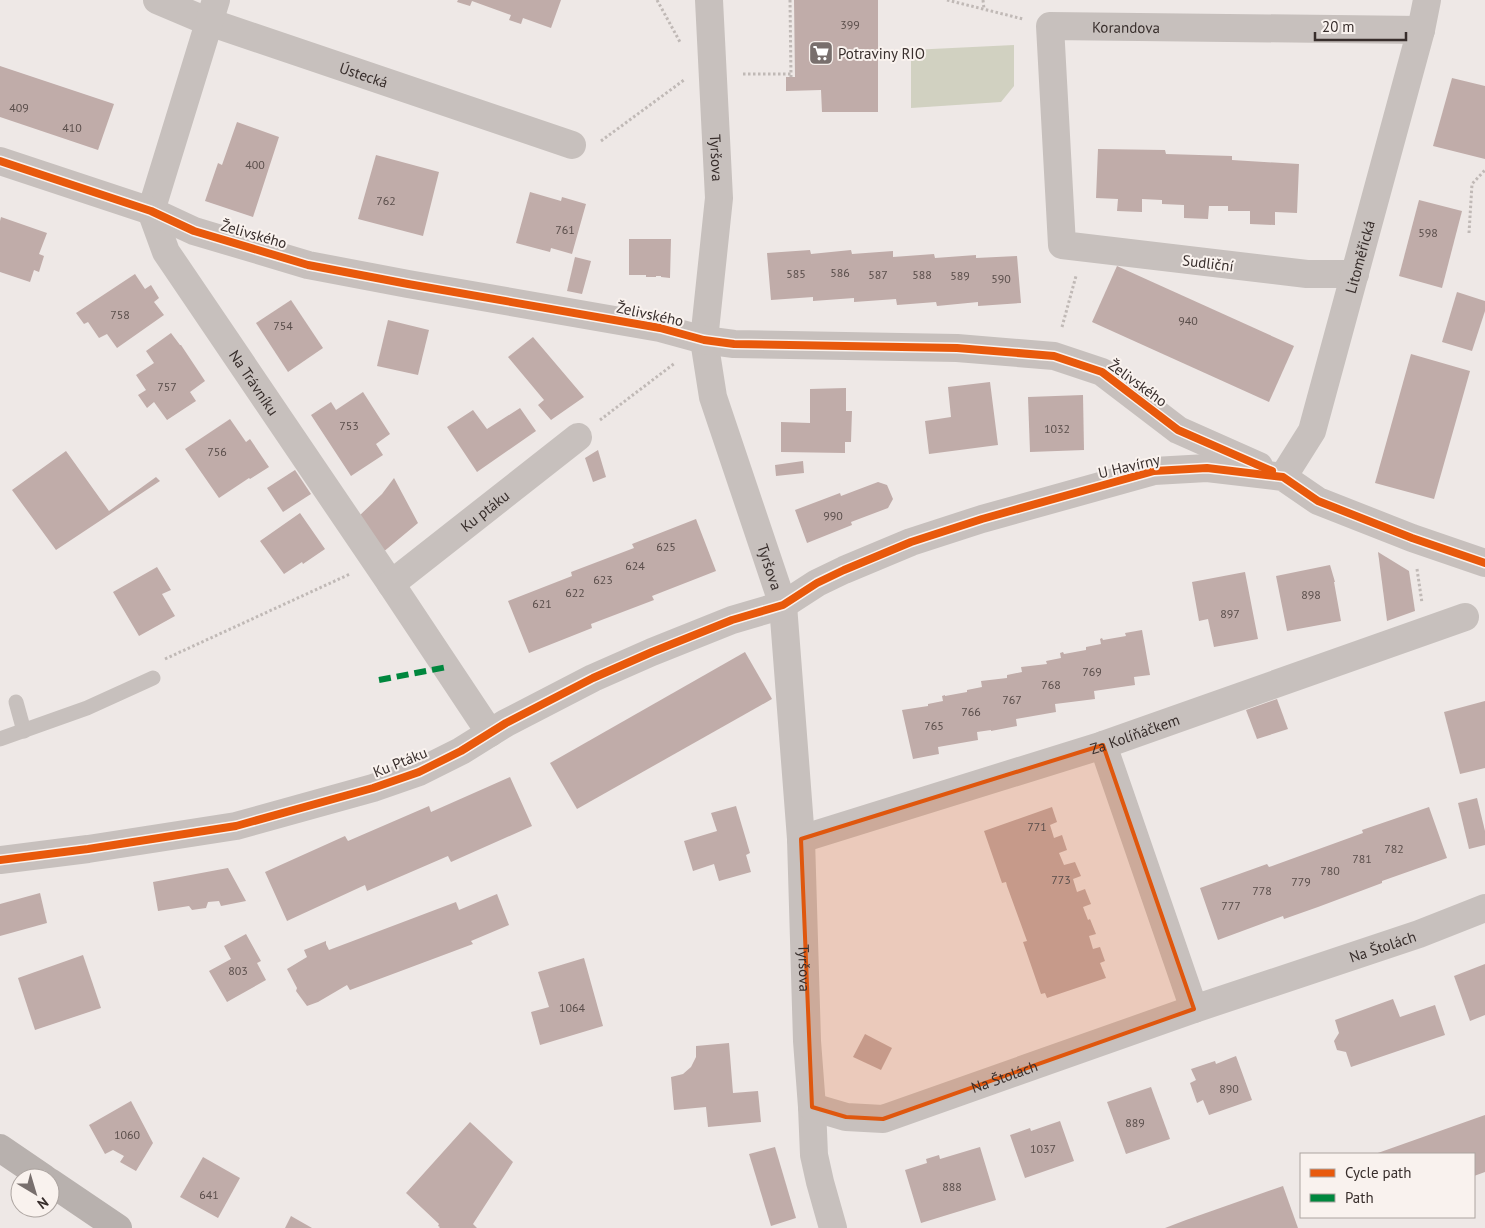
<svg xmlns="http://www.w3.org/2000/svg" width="1485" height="1228" viewBox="0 0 1485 1228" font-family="'PT Sans',sans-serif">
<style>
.green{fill:#d1d1c1}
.building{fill:#c0aca9}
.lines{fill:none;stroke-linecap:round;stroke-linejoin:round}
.path{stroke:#c0b9b6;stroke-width:3;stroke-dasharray:2.5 2.5;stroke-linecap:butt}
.lane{stroke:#c7c0bd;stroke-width:15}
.street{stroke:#c7c0bd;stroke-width:28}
.secondary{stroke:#b8b1ae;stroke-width:28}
.quiet{stroke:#00873e;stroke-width:6;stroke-dasharray:12 6;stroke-linecap:butt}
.cycleway-casing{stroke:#f9f2ee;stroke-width:11}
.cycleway{stroke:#e8590c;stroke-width:8}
.marked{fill:#df570e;fill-opacity:0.2;stroke:#df570e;stroke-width:4;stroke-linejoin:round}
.labels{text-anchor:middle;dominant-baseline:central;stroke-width:4;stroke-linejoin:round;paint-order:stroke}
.number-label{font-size:12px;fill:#5a4e4b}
.street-label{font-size:15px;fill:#382e2c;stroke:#f9f2ee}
.poi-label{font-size:15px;fill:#382e2c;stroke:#f9f2ee;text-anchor:start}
</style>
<rect width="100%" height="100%" fill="#eee8e6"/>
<polygon class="green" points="1014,45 1014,86 1001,102 911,108 911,50"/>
<g class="building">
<polygon points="458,0 561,0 551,28 523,18 521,24 509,20 511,15 472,1 470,6 457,2"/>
<polygon points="794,0 878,0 878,112 822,112 821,90 786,91 786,77 795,77"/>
<polygon points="0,66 114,104 98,150 0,117"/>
<polygon points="1452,78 1485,86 1485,159 1433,146"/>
<polygon points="237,122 279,137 253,217 205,201 218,163 222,165"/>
<polygon points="1098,149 1165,150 1166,154 1232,156 1232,160 1299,164 1297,213 1275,212 1275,225 1250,224 1250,211 1228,211 1228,206 1209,206 1208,219 1184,218 1184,205 1162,204 1162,200 1142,199 1142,212 1117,211 1118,199 1096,198"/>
<polygon points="376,155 439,172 423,236 358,219"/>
<polygon points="530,192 561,201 562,197 586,204 572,254 551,248 550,252 516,243"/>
<polygon points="1419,200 1462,211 1442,288 1399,276"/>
<polygon points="1,217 47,233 39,254 44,256 39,272 34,270 30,282 0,272 0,221"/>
<polygon points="629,239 671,239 670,278 661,277 661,276 656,276 656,277 646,277 646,275 629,275"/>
<polygon points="810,250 811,254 851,250 852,254 893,251 893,257 934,254 935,258 976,255 976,258 1017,256 1021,303 978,306 978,302 937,306 936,302 897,305 896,299 854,302 854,298 813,301 813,297 771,300 767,253"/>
<polygon points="575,257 591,261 582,294 567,291"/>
<polygon points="1117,266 1294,346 1269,402 1092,322"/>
<polygon points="135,274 145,289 151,285 159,298 154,302 164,315 117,348 107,334 99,338 88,322 84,324 76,313"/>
<polygon points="1457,292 1485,301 1485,311 1472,351 1442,342"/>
<polygon points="291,300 323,348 288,372 256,323"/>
<polygon points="388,320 429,330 418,375 377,366"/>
<polygon points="171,333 180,345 181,345 205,381 190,392 196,401 167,420 154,402 147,408 138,395 146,390 136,375 154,363 146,351"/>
<polygon points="533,337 584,397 551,420 538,405 544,400 508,357"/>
<polygon points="1411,354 1470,371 1434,499 1375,483"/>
<polygon points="990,382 998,445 929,454 925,421 951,417 948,387"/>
<polygon points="846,388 846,411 852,411 851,442 845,442 845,453 781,452 781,422 810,423 810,389"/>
<polygon points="363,392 390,434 376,444 383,455 351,476 311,415 331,402 336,410"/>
<polygon points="1083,395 1084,450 1030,452 1028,397"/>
<polygon points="520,408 536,431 477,472 447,427 473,410 487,429"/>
<polygon points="230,419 246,442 250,439 269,467 250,479 249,478 219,498 185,449"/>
<polygon points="598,450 606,477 593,482 585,458"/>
<polygon points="66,451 109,511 156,477 160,481 56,550 12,490"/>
<polygon points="803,461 804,473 776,476 775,465"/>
<polygon points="295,470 311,494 283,512 267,488"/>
<polygon points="394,478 418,523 382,553 358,517 382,494"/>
<polygon points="878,482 887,485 893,499 888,508 851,522 852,525 807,543 795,510 840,493 841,496"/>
<polygon points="300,513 325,549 303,564 302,562 284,574 260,541"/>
<polygon points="696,519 716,571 652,596 654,600 591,624 592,628 529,653 508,601 572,576 571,572 634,548 632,544"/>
<polygon points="1378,552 1409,571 1415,611 1387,621"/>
<polygon points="1330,565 1335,582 1334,582 1341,621 1287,631 1276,576"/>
<polygon points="157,567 171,590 162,594 175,616 139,636 113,592"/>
<polygon points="1245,572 1258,639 1214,647 1208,619 1199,621 1192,582"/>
<polygon points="1142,630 1150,675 1134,677 1135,685 1094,691 1095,699 1055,704 1056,712 1016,719 1017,726 991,731 991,730 977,732 978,740 938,747 939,754 913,759 902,710 928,706 928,704 943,701 942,696 945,695 945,696 967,692 967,690 982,687 981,681 1007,678 1007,675 1022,672 1021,667 1047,664 1046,661 1061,658 1060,653 1063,652 1064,654 1086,650 1086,647 1101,644 1100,639 1102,638 1103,640 1126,636 1125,633"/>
<polygon points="745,652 772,699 577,809 550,763"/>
<polygon points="1277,699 1288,729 1257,739 1246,710"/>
<polygon points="1485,701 1485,768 1460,774 1444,712"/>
<polygon points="510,777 532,826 451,862 448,856 367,891 365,885 287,921 265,872 345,836 348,841 429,806 431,812"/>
<polygon points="1477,798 1485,831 1485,845 1469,849 1458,803"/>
<polygon points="736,806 750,853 746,855 751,872 719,881 714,864 693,871 684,841 717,831 711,813"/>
<polygon points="1052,807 1057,822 1050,825 1054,838 1062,835 1067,850 1059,853 1064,865 1075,862 1081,876 1073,879 1077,892 1085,889 1091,904 1083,907 1088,920 1090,919 1096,934 1089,936 1093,949 1100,947 1105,961 1100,963 1106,978 1047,998 1045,993 1041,994 1023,942 1027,941 1007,886 1006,882 1002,883 984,831"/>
<polygon points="1429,807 1447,858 1382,881 1382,883 1318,907 1284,919 1283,916 1218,940 1200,888 1267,864 1269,867 1363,833 1362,830"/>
<polygon points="228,868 246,901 221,906 219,901 208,902 206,908 192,910 189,906 158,911 153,882"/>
<polygon points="40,893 47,923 0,936 0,904"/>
<polygon points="497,894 509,925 471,941 473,944 350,990 347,985 318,1002 307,1006 296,991 297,988 287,969 307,957 304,950 326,941 326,944 329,950 456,902 459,910"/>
<polygon points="246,934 261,961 257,963 266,980 227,1002 209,971 231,959 224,946"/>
<polygon points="83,955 101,1008 35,1030 18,978"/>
<polygon points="584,958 603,1026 540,1045 531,1012 549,1007 538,972"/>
<polygon points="1485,964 1485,1015 1470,1021 1454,976"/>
<polygon points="1393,999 1400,1017 1435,1005 1445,1035 1351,1067 1346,1052 1337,1050 1334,1041 1339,1033 1335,1020"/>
<polygon points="865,1034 892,1048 881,1070 853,1057"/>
<polygon points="729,1043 733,1093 758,1091 761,1122 708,1127 706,1107 674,1110 671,1077 683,1074 691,1067 696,1057 696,1046"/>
<polygon points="1236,1056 1252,1100 1209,1115 1203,1100 1197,1103 1190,1083 1196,1080 1191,1069 1215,1061 1216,1064"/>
<polygon points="1151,1087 1170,1139 1126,1154 1107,1102"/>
<polygon points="131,1101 153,1143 136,1171 120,1162 124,1156 113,1150 105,1154 89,1125"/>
<polygon points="1485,1115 1485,1172 1474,1176 1474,1154 1375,1154"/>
<polygon points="1060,1121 1074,1161 1025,1178 1010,1135 1030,1128 1031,1131"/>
<polygon points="470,1122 513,1162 473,1224 477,1228 439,1228 440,1227 438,1226 439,1224 406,1193"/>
<polygon points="775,1147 796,1218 771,1226 749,1154"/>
<polygon points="980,1147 996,1200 921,1223 905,1170 927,1163 926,1159 939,1155 940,1159"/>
<polygon points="203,1157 240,1178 218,1218 180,1197"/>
<polygon points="1283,1186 1298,1228 1165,1228 1186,1220"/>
<polygon points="291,1216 312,1228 285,1228"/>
</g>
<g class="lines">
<g class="path">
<polyline points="657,0 680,42"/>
<polyline points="790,0 791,77"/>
<polyline points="947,0 1023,19"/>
<polyline points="983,0 984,9"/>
<polyline points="743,74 791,74"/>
<polyline points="601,141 684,80"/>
<polyline points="1469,233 1472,184 1485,170"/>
<polyline points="1062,327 1076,276"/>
<polyline points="600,420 675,363"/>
<polyline points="1417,569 1422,603"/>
<polyline points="165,659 350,574"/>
</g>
<g class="lane">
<polyline points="16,702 24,731"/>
<polyline points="0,739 87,708 153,678"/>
</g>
<g class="street">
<path id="s1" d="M157,0L209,22L572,145"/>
<path id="s2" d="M216,0L151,211L166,252L391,584L490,733"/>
<path id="s3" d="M709,0L719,198L704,340L713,397L783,605L801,839L807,1041L812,1107L814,1155L820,1182L833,1228"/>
<polyline points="0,161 151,211 194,231 308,265 408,284 660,328 704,340 734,344 957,348 1054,356 1102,372 1178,430 1259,466"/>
<path id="s4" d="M1355,274H1307L1062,245L1050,26L1421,30"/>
<path id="s5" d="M1283,477L1312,431L1421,30L1427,0"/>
<path id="s6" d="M391,584L578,437"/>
<polyline points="1103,745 1194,1009"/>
<path id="s7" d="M801,839L1103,745L1465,617"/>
<polyline points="0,860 88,849 236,826 373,788 419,772 461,751 506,723 593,678 652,652 732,620 783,605 817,583 844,570 911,542 982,519 1154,471 1207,468 1283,477 1318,501 1412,538 1485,563"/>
<path id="s8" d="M812,1107L846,1117L883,1119L1194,1009L1419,934L1485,908"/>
</g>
<g class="secondary">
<polyline points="0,1148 44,1178"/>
<polyline points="50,1182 118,1228"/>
</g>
<polyline class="quiet" points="379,680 447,667"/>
<defs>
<g id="cycleway">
<polyline points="0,161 151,211 194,231 308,265 408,284 660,328 704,340 734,344 957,348 1054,356 1102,372 1178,430 1272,471"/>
<polyline points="0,860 88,849 236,826 373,788 419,772 461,751 506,723 593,678 652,652 732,620 783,605 817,583 844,570 911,542 982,519 1154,471 1207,468 1283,477 1318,501 1412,538 1485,563"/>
</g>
</defs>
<use href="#cycleway" class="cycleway-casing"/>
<use href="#cycleway" class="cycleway"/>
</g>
<path class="marked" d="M1103,745L1194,1009L883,1119L846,1117L812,1107L801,839Z"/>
<defs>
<symbol id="supermarket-square" viewBox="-11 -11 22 22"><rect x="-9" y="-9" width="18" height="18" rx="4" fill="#786f6d" stroke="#f9f2ee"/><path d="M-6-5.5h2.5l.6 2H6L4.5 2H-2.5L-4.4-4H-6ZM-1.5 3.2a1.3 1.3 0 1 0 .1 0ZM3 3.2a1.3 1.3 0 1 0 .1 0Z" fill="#fff"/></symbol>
</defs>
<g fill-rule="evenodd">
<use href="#supermarket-square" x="807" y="39" width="28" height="28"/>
</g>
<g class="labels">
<g class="number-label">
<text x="850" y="24">399</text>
<text x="19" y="107">409</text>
<text x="72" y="127">410</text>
<text x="255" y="164">400</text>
<text x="386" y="200">762</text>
<text x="565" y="229">761</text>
<text x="1428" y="232">598</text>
<text x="840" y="272">586</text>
<text x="796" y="273">585</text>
<text x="878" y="274">587</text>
<text x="922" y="274">588</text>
<text x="960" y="275">589</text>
<text x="1001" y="278">590</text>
<text x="120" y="314">758</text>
<text x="1188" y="320">940</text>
<text x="283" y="325">754</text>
<text x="167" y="386">757</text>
<text x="349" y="425">753</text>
<text x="1057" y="428">1032</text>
<text x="217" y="451">756</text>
<text x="833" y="515">990</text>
<text x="666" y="546">625</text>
<text x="635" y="565">624</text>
<text x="603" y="579">623</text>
<text x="575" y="592">622</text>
<text x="1311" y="594">898</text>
<text x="542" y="603">621</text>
<text x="1230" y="613">897</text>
<text x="1092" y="671">769</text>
<text x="1051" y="684">768</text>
<text x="1012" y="699">767</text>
<text x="971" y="711">766</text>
<text x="934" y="725">765</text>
<text x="1037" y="826">771</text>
<text x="1394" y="848">782</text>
<text x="1362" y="858">781</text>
<text x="1330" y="870">780</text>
<text x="1061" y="879">773</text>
<text x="1301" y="881">779</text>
<text x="1262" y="890">778</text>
<text x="1231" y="905">777</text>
<text x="238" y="970">803</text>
<text x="572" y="1007">1064</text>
<text x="1229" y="1088">890</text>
<text x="1135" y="1122">889</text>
<text x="127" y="1134">1060</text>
<text x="1043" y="1148">1037</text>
<text x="952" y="1186">888</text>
<text x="209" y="1194">641</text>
</g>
<g class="street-label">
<text stroke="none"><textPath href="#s4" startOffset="590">Korandova</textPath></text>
<text stroke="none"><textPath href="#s1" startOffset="220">Ústecká</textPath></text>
<text stroke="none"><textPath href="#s3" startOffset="158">Tyršova</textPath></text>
<text transform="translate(254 234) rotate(16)">Želivského</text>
<text stroke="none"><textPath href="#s5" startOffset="235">Litoměřická</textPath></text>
<text transform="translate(1208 263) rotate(7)">Sudliční</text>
<text transform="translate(650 314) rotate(12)">Želivského</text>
<text stroke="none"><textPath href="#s2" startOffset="422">Na Trávníku</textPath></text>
<text transform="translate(1138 383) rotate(36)">Želivského</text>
<text transform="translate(1129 466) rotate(-13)">U Havírny</text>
<text stroke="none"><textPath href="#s6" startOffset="119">Ku ptáku</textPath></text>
<text stroke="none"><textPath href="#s3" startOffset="578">Tyršova</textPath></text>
<text stroke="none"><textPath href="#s7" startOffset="350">Za Kolíňáčkem</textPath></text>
<text transform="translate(400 762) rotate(-22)">Ku Ptáku</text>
<text stroke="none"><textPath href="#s8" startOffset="601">Na Štolách</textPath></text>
<text stroke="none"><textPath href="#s3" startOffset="982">Tyršova</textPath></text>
<text stroke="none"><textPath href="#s8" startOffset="201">Na Štolách</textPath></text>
</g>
<g class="poi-label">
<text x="838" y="53">Potraviny RIO</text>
</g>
</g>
<rect x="1300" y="1153" width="175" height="65" fill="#f9f2ee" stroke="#aca4a0"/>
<rect x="1310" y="1169" width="25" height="8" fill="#e8590c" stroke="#aca4a0"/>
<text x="1345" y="1178" font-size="15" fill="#382e2c">Cycle path</text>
<rect x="1310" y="1194" width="25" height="8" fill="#00873e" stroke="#aca4a0"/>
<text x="1345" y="1203" font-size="15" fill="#382e2c">Path</text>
<g transform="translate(35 1193) rotate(142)"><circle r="24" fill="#f9f2ee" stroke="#aca4a0"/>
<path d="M0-4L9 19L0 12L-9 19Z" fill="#786f6d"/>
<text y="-8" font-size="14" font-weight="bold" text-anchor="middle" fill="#382e2c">N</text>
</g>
<path d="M1315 32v8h91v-8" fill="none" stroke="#382e2c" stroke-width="2.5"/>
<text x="1322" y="32" font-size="15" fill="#382e2c" stroke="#f9f2ee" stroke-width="4" paint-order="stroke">20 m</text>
</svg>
